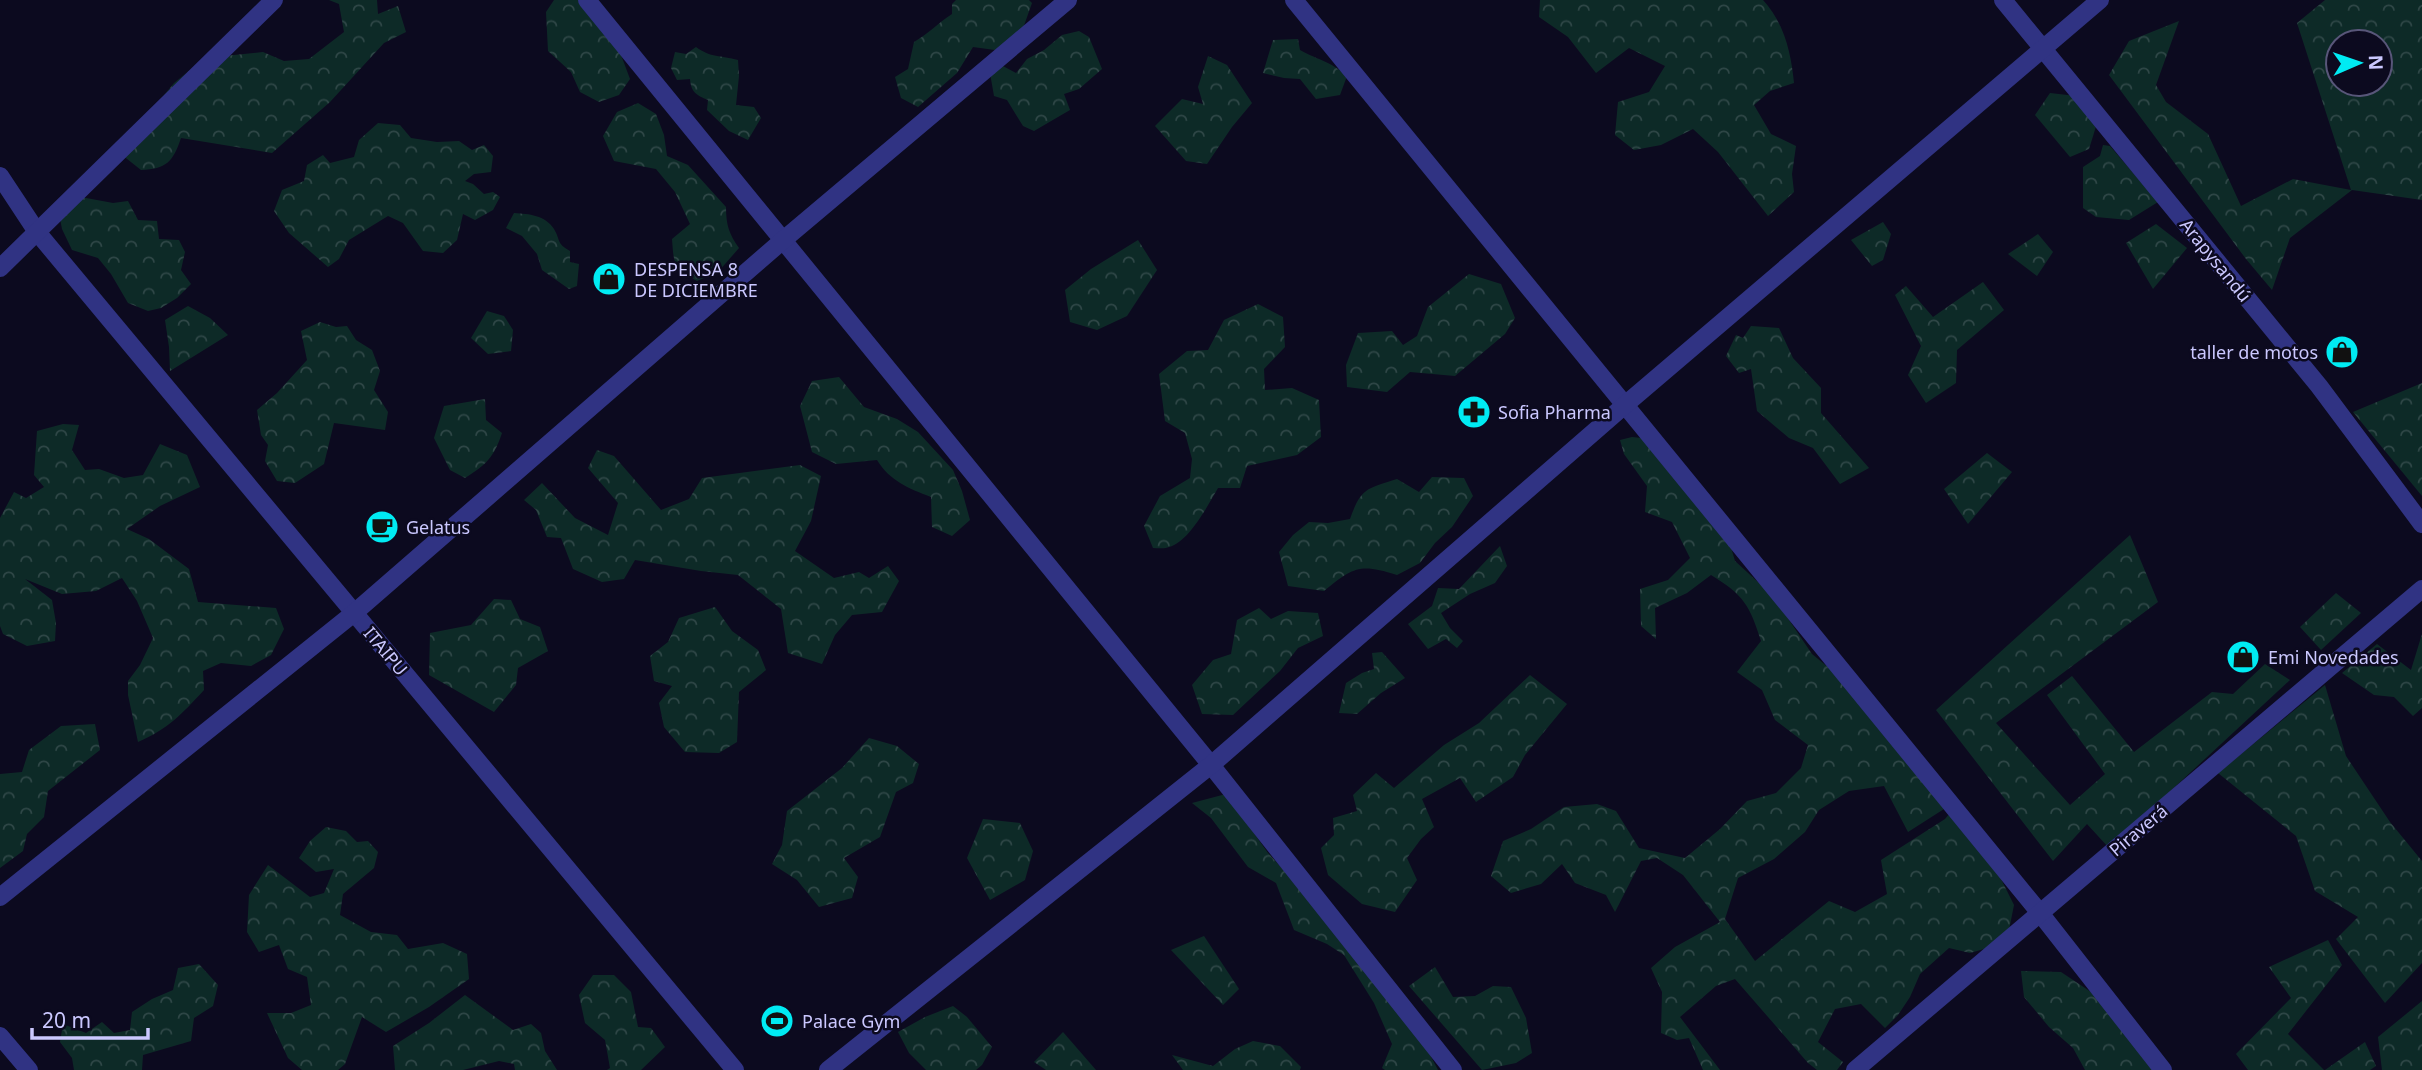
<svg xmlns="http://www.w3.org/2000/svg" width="2422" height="1070" viewBox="0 0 2422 1070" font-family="'Noto Sans',sans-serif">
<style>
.forest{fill:url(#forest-crowns);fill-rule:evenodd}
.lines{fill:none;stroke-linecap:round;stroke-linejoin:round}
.street{stroke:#303383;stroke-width:18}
.labels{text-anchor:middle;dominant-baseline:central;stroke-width:5;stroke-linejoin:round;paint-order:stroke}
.street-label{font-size:18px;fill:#cbc8ff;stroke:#0c0a1f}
.poi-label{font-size:18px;fill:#cbc8ff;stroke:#0c0a1f;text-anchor:start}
</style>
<defs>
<pattern id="forest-crowns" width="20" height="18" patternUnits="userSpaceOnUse" patternTransform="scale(1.75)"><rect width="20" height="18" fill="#0d2a27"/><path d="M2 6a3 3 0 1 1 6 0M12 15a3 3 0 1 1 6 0" fill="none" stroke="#2f4747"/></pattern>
</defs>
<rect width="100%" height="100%" fill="#0c0a1f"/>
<g class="forest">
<path d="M329,0H377L378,14L398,6L406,32L384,43L330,102L272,153L181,138C173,162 166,169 141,170L112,147L129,138L174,83L205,58L263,52L284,61L309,59L344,32L339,4Z"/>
<polygon points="554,0 582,0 615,39 630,79 619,95 599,102 580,92 571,72 548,51 546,12"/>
<path d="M956,0H1029L1032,3L1021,34L995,50L973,47L957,73L918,107L901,98L895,77L908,69L914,42C928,34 938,23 952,14V4Z"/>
<path d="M1540,0H1763C1784,23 1791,52 1794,83L1770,91L1754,105L1771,134L1796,146L1792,174L1794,192L1768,216L1718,152L1693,129L1661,145L1634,150L1615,135L1618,102L1649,92L1665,66L1629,48L1596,73L1568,37L1539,17Z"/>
<path d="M2325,0H2422V200L2352,190L2290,238L2272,290L2246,259L2109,75L2129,41L2179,21L2156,85L2166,102L2208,134L2241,206L2293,179L2351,190L2297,23ZM2338,42H2380V84H2338Z"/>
<polygon points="1079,31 1089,37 1102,69 1079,89 1064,94 1070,110 1034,131 1023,126 1007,100 994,96 990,73 1001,65 1016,73 1027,59 1044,50 1062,35"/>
<path d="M1298,39L1300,50C1320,61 1330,61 1347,76L1340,95L1316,99L1300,79L1284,78L1263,73L1273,40Z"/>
<path d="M696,47C711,58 720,55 738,60L739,76L736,105L754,107L761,118L748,140L729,131L707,110L708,100C696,95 691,92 690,79L677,80L671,68L675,52L686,54Z"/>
<polygon points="1208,56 1227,65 1252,103 1232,127 1207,164 1186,161 1155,126 1182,99 1203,104 1198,87"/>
<polygon points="2050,93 2076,96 2098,120 2089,149 2070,157 2035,115"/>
<path d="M638,103L656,114L664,135L667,156L688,165L726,207C726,225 729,234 739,248L718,272L697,281C673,267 674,265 672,239L690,224L675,192L656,169L614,161L603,136L617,112Z"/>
<polygon points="378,123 400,125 411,138 437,142 459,141 472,150 484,145 493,156 491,172 474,174 465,181 473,184 484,194 493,192 500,197 493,210 475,220 463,214 457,240 443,253 423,251 403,223 388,216 349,240 339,259 328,267 289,233 274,211 282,190 304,181 307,165 323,155 330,163 354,157 359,140"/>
<polygon points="2103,145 2110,146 2158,202 2129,220 2096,217 2083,208 2083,167 2100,156"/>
<polygon points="70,195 113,203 128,201 138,220 157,221 159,239 179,240 185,252 181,270 191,284 177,298 161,308 148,311 128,303 111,274 98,258 72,250 62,229 57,203"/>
<path d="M514,213C529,214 545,215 554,229C561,241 556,243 570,251V262L579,264L577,286L569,289L542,270L537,254L522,236L506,228Z"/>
<polygon points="1883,222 1891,234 1883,260 1872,266 1851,240"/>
<polygon points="2156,224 2187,248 2153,289 2126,243"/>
<polygon points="2038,234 2053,252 2037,276 2008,254"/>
<polygon points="1138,240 1157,270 1127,316 1097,330 1070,322 1065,290 1091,269"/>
<polygon points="1469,274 1501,284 1515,318 1505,334 1455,376 1410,372 1387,392 1347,387 1346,365 1358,333 1392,331 1403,345 1417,336 1428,307"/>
<polygon points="1983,282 2004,310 1957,350 1956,383 1926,403 1908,375 1921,346 1895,295 1906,286 1933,317"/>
<path d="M1258,304L1283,317L1285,347L1264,369L1265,390L1292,388L1319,400L1321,437L1297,455L1247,466L1240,488H1218C1208,505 1189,542 1169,547C1165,549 1158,548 1153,548L1144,526L1160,496L1190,478L1192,459L1185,433L1165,421L1159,374L1187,351L1208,350L1224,320Z"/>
<polygon points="188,306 210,318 228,335 170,371 169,347 165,320"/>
<polygon points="487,311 504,316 513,330 511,351 488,354 471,338"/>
<polygon points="320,322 336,327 347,326 356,340 372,350 380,371 374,390 388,412 385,430 334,423 324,464 295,483 277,481 265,461 268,445 261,435 257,410 277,393 307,360 301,331"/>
<polygon points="1751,326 1779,328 1793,358 1821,388 1821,413 1869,468 1840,484 1813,448 1789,438 1757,411 1751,369 1739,373 1726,356 1736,335 1743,338"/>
<path d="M839,377L864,407L897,419L918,432L953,470L962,491L970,520L952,536L932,527L931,497C908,488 890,481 877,460L836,464L812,452L800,406L812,381Z"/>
<polygon points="2422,383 2422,496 2353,412"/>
<path d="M485,399L486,420L502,433C494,457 487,464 465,478L450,470L434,438L444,406Z"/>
<path d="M63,424L79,425L72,450L85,470L99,469L124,478L143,475L160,444L187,455L200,487L160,506L127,529L149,539L189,569L198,602L276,608L284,629L271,655L251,666L221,663L203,671L204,690C182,714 168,729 138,742L128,695V681L140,665L153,638L137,601L122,578L96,591L62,594L25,579L52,600L56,623L55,641L27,646L3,634L0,626V518L14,492L26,498L44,487L34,475L37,431Z"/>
<path d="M1632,437L1651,439L1727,534L1735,561L1772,595L1812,654L1835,673L1911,753L1944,809L1908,832L1884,786L1849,791L1819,810L1805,832L1774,859L1738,878L1725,919L1755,961L1829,901L1855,912L1887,894L1881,860L1945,819L1950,813L1974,837L2002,881L2014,905L2009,930L1991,947L1970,953L1949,948L1920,974L1910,997L1898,1015L1885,1028L1861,1004L1835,1009L1818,1042L1843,1062L1837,1070H1817L1808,1063L1735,979L1716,986L1680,1017L1720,1070H1703L1689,1038L1677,1040L1661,1033L1662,992L1651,968L1675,947L1720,922L1683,875L1657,858L1641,861L1615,912L1606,895L1575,883L1562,864L1541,884L1511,893L1491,876L1503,841L1531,829L1564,807L1597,804L1616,811L1639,848L1685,858L1720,829L1747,801L1776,793L1801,768L1808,745L1775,720L1762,690L1737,672L1761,641C1750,606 1744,595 1711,575L1687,593L1655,608L1656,639L1641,626L1640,589L1668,580L1690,558L1672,522L1645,512L1647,486L1624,454L1620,440Z"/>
<polygon points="597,450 614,456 661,510 689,499 702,478 800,465 821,476 811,521 795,551 834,578 859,572 869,578 888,566 899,581 882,612 852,615 835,635 822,664 788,653 781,609 738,575 701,571 635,560 624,579 602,582 573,569 561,538 547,537 536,510 524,500 542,483 575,518 608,535 618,503 588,468"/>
<polygon points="1987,453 2012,472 1968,524 1944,489"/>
<path d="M1432,477L1464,478L1473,496L1452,527L1435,543L1420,563L1397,575C1360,563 1353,567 1324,591L1288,586L1279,552L1293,535L1309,522L1328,523L1350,519C1361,488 1366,489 1397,479L1419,492Z"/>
<polygon points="2130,535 2158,602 1996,723 2070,805 2105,774 2047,695 2072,676 2134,752 2212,692 2233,694 2265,664 2290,680 2109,848 2087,824 2053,861 1936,710"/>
<polygon points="1500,546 1507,566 1495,583 1470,594 1441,613 1450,628 1463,641 1457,648 1446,639 1428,649 1408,624 1432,606 1438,588 1459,589"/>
<polygon points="2336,593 2361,613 2321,650 2300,627"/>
<polygon points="494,599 511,600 520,619 540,627 548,651 518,668 516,685 494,712 429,675 430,633 471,625"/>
<polygon points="715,607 732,631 758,650 766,670 739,692 737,742 719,753 685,752 664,727 659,703 672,686 654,681 650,656 668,642 679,618"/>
<polygon points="1259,608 1271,619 1288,611 1318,613 1323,636 1298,648 1280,671 1233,715 1202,714 1192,685 1213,660 1231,654 1237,620"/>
<polygon points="2422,634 2422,708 2413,716 2394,697 2374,695 2342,673 2377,644 2411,670"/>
<polygon points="1382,652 1405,678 1381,693 1357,714 1339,713 1346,683 1362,673 1374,669 1372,653"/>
<polygon points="1530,675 1567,704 1525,755 1513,777 1476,802 1460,778 1422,799 1434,827 1421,839 1407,858 1417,880 1395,912 1362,904 1328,875 1321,848 1334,835 1333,818 1357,811 1353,795 1376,773 1394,788 1444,745 1479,723"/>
<polygon points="2325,685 2346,756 2390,822 2422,861 2422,963 2385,1003 2336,939 2358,917 2315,891 2296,836 2218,773"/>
<polygon points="95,724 100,750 48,791 44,817 27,834 23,851 0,868 0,774 22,772 29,750 61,726"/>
<polygon points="869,738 897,746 919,764 913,783 896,792 880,837 844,858 858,877 852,898 819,907 797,880 772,864 782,845 787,811 842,768"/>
<polygon points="1226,794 1268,853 1302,890 1420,1036 1438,1070 1385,1070 1382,1068 1392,1044 1374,1003 1344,955 1327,944 1294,930 1276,883 1248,867 1211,818 1192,803"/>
<polygon points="983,819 1020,823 1033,851 1025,880 990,900 967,858"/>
<polygon points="326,827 346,831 357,842 368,841 378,852 374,868 343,894 340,915 371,932 397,935 408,949 443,943 467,954 469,979 429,1007 386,1032 362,1017 345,1064 338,1070 302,1070 288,1058 267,1013 291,1013 311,1005 307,977 288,969 279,945 259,952 247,932 249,895 268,865 310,897 324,893 334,869 316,872 299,858 310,841"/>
<polygon points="1204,936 1239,989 1223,1005 1171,950"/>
<polygon points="2328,940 2342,965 2288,1034 2324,1070 2248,1070 2236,1054 2291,998 2269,967"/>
<polygon points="199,964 218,985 213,1006 194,1018 191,1041 143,1055 142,1070 74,1070 72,1058 60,1042 63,1024 86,1033 102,1022 114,1033 130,1030 132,1012 152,999 173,990 178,968"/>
<polygon points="1435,967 1453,997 1475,996 1493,986 1511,987 1526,1018 1532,1053 1516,1063 1482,1070 1409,986"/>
<polygon points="2021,971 2061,972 2097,996 2160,1070 2085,1070 2073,1048 2049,1027 2024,997"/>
<polygon points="593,975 614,975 631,992 638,1027 651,1028 665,1047 641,1070 607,1070 610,1068 605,1040 585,1023 579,995"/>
<polygon points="465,995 513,1030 531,1024 541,1033 545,1051 557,1070 515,1070 514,1064 499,1061 463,1070 395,1070 393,1046 429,1023"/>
<polygon points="2422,1001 2422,1070 2382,1070 2378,1037"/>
<polygon points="953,1006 967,1017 992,1047 982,1065 976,1070 926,1070 909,1053 898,1032 925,1017"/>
<polygon points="1063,1032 1096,1070 1046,1070 1034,1062"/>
<polygon points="1253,1041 1280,1046 1301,1067 1300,1070 1183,1070 1172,1055 1213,1066 1235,1049"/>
<polygon points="2365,1042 2376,1066 2370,1070 2325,1070"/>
</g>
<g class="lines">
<g class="street">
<polyline points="587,0 1211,765 1453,1070"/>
<polyline points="1294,0 2040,913 2163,1070"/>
<polyline points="2003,0 2319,386 2422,524"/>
<polyline points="0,176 37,232 735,1070"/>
<polyline points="0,268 274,0"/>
<polyline points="0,897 354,613 782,241 1068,0"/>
<polyline points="0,1036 29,1070"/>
<polyline points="828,1070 1211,765 1626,404 2100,0"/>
<polyline points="1855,1070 2422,589"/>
</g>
</g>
<defs>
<symbol id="shop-disc" viewBox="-11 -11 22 22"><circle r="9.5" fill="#00ebf3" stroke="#0c0a1f"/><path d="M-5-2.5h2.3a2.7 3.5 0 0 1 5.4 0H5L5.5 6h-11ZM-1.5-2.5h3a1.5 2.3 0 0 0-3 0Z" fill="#111"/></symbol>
<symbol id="pharmacy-disc" viewBox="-11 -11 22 22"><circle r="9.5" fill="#00ebf3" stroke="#0c0a1f"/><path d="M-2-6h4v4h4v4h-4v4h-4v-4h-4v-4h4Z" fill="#111"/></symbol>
<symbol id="cafe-disc" viewBox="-11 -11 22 22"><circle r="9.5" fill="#00ebf3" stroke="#0c0a1f"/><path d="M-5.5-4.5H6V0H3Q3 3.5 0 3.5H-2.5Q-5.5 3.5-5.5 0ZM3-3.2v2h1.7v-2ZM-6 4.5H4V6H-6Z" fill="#111"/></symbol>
<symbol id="stadium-disc" viewBox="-11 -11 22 22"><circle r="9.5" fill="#00ebf3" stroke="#0c0a1f"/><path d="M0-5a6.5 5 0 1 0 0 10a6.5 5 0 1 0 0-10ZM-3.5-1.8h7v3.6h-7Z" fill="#111"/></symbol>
</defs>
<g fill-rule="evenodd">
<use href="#shop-disc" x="590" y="260" width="38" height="38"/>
<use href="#shop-disc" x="2323" y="333" width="38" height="38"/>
<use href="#pharmacy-disc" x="1455" y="393" width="38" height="38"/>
<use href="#cafe-disc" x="363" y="508" width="38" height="38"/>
<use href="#shop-disc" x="2224" y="638" width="38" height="38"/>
<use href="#stadium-disc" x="758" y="1002" width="38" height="38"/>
</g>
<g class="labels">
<g class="street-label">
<text transform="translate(2216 260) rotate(51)">Arapysandú</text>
<text transform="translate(386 651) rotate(50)">ITAIPU</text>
<text transform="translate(2138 830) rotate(-40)">Piraverá</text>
</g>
<g class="poi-label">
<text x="634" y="269">DESPENSA 8<tspan x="634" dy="21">DE DICIEMBRE</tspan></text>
<text x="2318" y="352" text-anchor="end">taller de motos</text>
<text x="1498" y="412">Sofia Pharma</text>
<text x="406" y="527">Gelatus</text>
<text x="2268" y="657">Emi Novedades</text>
<text x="802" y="1021">Palace Gym</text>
</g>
</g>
<g transform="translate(2359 63) rotate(88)"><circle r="33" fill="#0c0a1f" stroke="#585679" stroke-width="2"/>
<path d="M0-5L12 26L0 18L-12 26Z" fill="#00ebf3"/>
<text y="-10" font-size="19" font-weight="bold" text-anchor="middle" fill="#cbc8ff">N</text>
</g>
<path d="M32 1028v10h116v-10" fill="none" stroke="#cbc8ff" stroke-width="3.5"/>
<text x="42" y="1028" font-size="21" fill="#cbc8ff" stroke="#0c0a1f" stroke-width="5" paint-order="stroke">20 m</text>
</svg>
